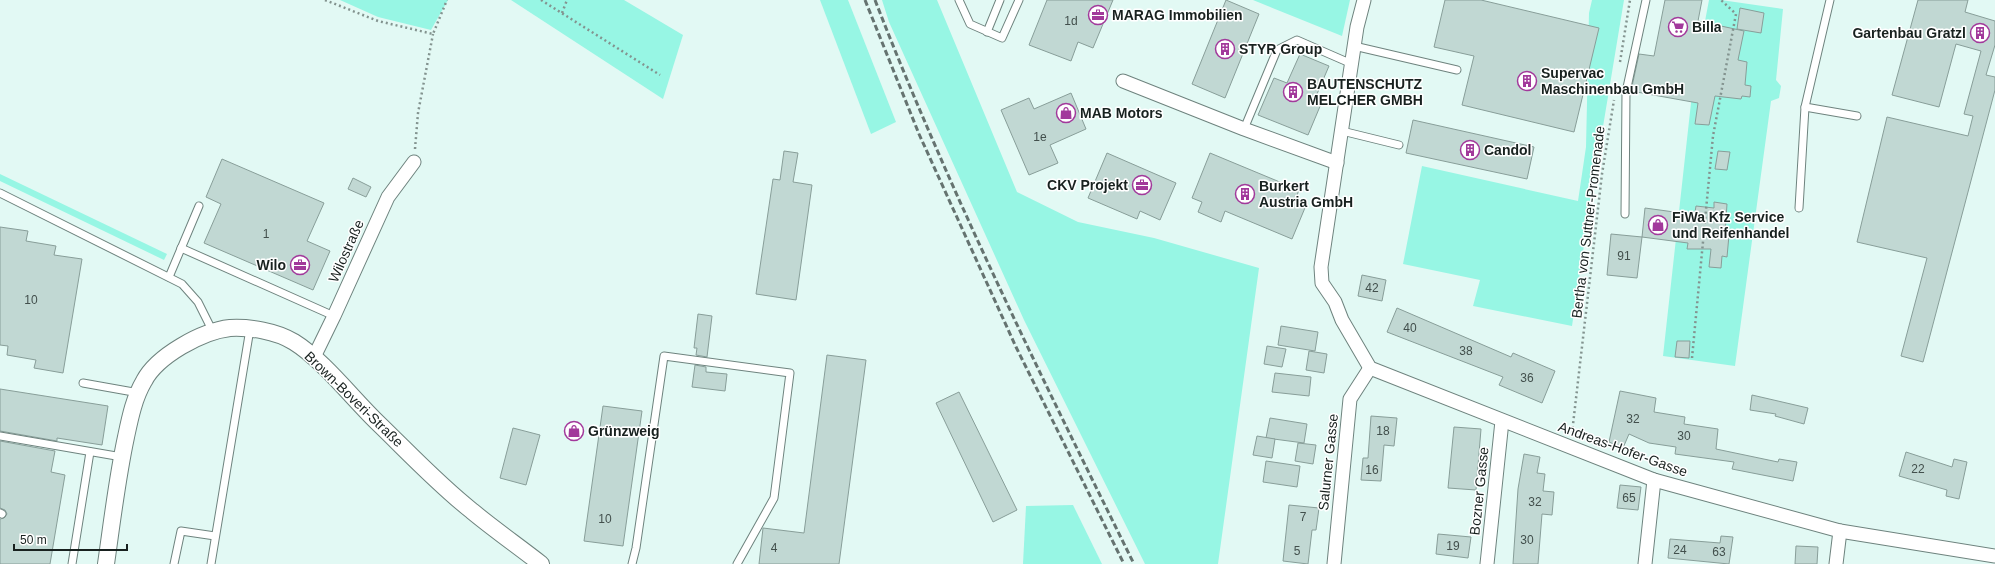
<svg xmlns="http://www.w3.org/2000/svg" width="1995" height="564" viewBox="0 0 1995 564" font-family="Helvetica,sans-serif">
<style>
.green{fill:#97f6e4}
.building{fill:#c1d8d3;stroke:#889e99}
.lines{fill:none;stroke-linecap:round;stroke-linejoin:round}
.service-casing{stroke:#6e837e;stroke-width:9}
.minor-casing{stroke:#6e837e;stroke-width:15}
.tertiary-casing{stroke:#6e837e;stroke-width:18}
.path{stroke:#83938f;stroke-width:2.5;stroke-dasharray:2 3;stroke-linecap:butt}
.service{stroke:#fff;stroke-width:7}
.minor{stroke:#fff;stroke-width:13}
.tertiary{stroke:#fff;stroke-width:16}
.rail{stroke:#657370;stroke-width:3;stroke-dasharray:6 3;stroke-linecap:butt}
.labels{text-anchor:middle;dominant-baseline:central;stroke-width:3;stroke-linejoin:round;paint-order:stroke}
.number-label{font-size:12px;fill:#424f4c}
.poi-label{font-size:14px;font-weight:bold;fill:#18211f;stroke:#fff;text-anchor:start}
.street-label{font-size:14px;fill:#18211f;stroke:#fff}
</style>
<rect width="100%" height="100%" fill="#e2f9f4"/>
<g class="green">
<polygon points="340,0 448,0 431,30 378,17"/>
<polygon points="511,0 624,0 683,35 663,99"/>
<polygon points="820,0 848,0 896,122 871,134"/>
<polygon points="882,0 937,0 1017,192 1078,222 1154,238 1259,268 1218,564 1145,564 1024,320 889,22"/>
<polygon points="1253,0 1350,0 1342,36"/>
<polygon points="1592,0 1624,0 1590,205 1572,326 1473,306 1480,280 1403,264 1422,166 1578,201 1586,147 1589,13"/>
<polygon points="1709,0 1721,0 1783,9 1776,80 1781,86 1779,98 1771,101 1735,366 1663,356 1693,85"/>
<polygon points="0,174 167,254 164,260 0,181"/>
<polygon points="1073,505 1102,564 1023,564 1026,506"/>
</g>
<g class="building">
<polygon points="1047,0 1113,0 1093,48 1078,42 1071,61 1029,45"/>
<polygon points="1226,0 1259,14 1225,98 1192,84"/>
<polygon points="1445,0 1481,0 1599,28 1574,132 1462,105 1474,56 1434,47"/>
<polygon points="1665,0 1702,0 1698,21 1744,31 1738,60 1747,62 1745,85 1751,86 1750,97 1742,96 1741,99 1715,96 1709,125 1695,124 1698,103 1631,91 1639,54 1654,56"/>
<polygon points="1918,0 1968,0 1965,12 1995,21 1995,45 1986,75 1995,77 1995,90 1923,362 1901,356 1927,258 1857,242 1887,117 1968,136 1973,116 1964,114 1981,51 1956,44 1939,107 1892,95"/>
<polygon points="1740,8 1764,13 1761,33 1737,29"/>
<polygon points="1300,54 1329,66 1314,101 1321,104 1308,135 1258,115 1274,78 1287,83"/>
<polygon points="1071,93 1086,129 1050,145 1058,163 1029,175 1001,110 1029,98 1034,109"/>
<polygon points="1413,120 1534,147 1527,179 1406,153"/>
<polygon points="784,151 798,153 793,182 812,185 796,300 756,294 773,179 780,180"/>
<polygon points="1718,151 1730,152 1727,170 1715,169"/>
<polygon points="1107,153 1176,183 1160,220 1140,211 1137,219 1088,198"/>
<polygon points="1210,153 1299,190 1296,198 1307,203 1292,239 1225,211 1221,222 1198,212 1202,202 1192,198"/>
<polygon points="222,159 324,203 307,241 330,251 313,290 204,243 221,204 206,197"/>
<polygon points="353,178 371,187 366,197 348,189"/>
<polygon points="1714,202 1727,204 1725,234 1729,235 1727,257 1722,256 1721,268 1709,267 1711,249 1687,249 1688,243 1642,237 1645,208 1689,214 1689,212 1695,212 1696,206 1714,208"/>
<polygon points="0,227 28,231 26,241 56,246 54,255 82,259 63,373 34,368 36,360 7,355 8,346 0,345"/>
<polygon points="1611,234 1642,237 1637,278 1607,275"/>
<polygon points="1362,275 1386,280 1382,301 1358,296"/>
<polygon points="1397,308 1511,357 1513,353 1555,371 1542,403 1499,385 1503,377 1387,332"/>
<polygon points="698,314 712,316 707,357 696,355 697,348 694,348"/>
<polygon points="1281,326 1318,332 1315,351 1278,345"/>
<polygon points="1677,341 1690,341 1689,358 1675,357"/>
<polygon points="1267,346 1286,349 1282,367 1264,364"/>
<polygon points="1309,351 1327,354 1324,373 1306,370"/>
<polygon points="827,355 866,360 839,564 759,564 763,528 804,533"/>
<polygon points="695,365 706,367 706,372 727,374 725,391 692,387"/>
<polygon points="1275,373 1311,377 1309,396 1272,392"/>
<polygon points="0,389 108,406 102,445 57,438 57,441 0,431"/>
<polygon points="1620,391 1656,398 1654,412 1685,417 1684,424 1718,429 1716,449 1778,462 1779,459 1797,462 1793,481 1732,469 1734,462 1675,454 1676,447 1649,443 1629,434 1623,448 1609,442"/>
<polygon points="959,392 1017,510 993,522 936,403"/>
<polygon points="1752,395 1808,408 1804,424 1775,416 1776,414 1750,410"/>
<polygon points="603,406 642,411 623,546 584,541"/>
<polygon points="1371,416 1397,418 1394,446 1384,445 1381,481 1361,480 1363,458 1368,458"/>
<polygon points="1270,418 1307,424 1304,443 1266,438"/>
<polygon points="1454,427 1481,429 1476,490 1448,488"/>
<polygon points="513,428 540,435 526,485 500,478"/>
<polygon points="1257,436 1275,439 1272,458 1253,455"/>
<polygon points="0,441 55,451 51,472 65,475 50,564 0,564 0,519 4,518 7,514 5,510 0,508"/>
<polygon points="1298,443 1316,445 1313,464 1295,461"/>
<polygon points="1906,452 1952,467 1954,459 1967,462 1959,499 1946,496 1947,490 1899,476"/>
<polygon points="1524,454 1540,457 1537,473 1545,474 1543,491 1554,492 1552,515 1542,514 1538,564 1513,564 1518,489"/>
<polygon points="1266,461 1300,466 1297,487 1263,482"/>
<polygon points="1620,485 1641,487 1638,510 1617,508"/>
<polygon points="1289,505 1319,508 1316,530 1312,530 1308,564 1283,561"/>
<polygon points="1438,534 1471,537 1468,558 1436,554"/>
<polygon points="1721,536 1733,537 1729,564 1668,558 1670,539 1720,543"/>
<polygon points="1796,546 1818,547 1817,564 1795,564"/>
</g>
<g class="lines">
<defs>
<g id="service">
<polyline points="959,0 970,24 1002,38 1019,0"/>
<polyline points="987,32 1000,0"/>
<polyline points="1354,46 1457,70"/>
<polyline points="1805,107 1857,116"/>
<polyline points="1244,129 1277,50 1297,40 1352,64"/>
<polyline points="1342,131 1399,145"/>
<polyline points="0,193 182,284 198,302 213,332"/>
<polyline points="1799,208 1805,107 1830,0"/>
<polyline points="1625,214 1626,92 1646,0"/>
<polyline points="181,248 334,316"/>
<polyline points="169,277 199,206"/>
<polyline points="83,383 139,393"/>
<polyline points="0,436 122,457"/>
<polyline points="0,513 2,514"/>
<polyline points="72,564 90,452"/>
<polyline points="174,564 181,531 215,536"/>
<polyline points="211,564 250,329"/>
<polyline points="632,564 636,548 664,356 790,373 774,498 737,564"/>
</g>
<g id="minor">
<polyline points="1364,0 1357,27 1321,267 1322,283 1335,302 1342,320 1370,368 1654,480 1840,531 1995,556"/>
<polyline points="1123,81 1244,129 1337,163"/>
<polyline points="314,357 334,316 388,197 414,162"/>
<polyline points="1334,564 1350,399 1370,368"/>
<polyline points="1487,564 1502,421"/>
<polyline points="1645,564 1654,480"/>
<polyline points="1836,564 1840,531"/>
</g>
<path id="tertiary" d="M106,564C112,522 117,479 126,437C130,418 134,398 144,381C157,356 202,331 230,328C250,327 276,331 294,342C323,360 353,399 378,423C409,453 439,485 472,511C495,530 518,546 541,564"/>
</defs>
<use href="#service" class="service-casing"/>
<use href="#minor" class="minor-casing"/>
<use href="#tertiary" class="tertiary-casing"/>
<g class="path">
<polyline points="325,0 378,21 433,34 447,0"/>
<polyline points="541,0 660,75"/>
<polyline points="562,13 567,0"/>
<polyline points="1620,62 1630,0"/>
<polyline points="415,149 418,113 433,34"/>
<polyline points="1692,358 1713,136 1736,14 1721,0"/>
<polyline points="1572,433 1602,174 1614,100"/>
</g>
<use href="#service" class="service"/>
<use href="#minor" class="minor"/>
<use href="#tertiary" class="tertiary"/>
<g class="rail">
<polyline points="865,0 919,134 1016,347 1124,564"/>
<path d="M875,0C950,193 1042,378 1134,564"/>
</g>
</g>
<defs>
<symbol id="office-ring" viewBox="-11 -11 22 22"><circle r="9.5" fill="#fff" stroke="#a2399b" stroke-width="1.5"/><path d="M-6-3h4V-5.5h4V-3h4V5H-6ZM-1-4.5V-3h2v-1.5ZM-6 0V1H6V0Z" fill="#a2399b"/></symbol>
<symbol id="supermarket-ring" viewBox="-11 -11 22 22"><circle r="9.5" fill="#fff" stroke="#a2399b" stroke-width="1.5"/><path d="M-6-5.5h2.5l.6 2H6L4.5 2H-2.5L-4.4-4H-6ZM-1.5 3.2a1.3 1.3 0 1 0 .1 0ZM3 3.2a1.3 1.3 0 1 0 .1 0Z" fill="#a2399b"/></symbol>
<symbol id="building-ring" viewBox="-11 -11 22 22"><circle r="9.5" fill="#fff" stroke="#a2399b" stroke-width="1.5"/><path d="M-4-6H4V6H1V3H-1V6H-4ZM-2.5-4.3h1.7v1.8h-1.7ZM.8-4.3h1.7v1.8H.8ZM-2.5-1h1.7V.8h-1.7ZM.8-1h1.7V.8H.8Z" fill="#a2399b"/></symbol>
<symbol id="shop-ring" viewBox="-11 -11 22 22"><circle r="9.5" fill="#fff" stroke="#a2399b" stroke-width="1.5"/><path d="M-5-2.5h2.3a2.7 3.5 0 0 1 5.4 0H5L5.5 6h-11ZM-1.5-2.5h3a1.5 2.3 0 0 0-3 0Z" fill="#a2399b"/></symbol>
</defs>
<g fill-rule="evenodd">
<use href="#office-ring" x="1087" y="4" width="22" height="22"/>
<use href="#supermarket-ring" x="1667" y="16" width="22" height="22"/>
<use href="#building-ring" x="1969" y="22" width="22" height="22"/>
<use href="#building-ring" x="1214" y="38" width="22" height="22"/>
<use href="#building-ring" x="1516" y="70" width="22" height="22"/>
<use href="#building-ring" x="1282" y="81" width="22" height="22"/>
<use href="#shop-ring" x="1055" y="102" width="22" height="22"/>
<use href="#building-ring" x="1459" y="139" width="22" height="22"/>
<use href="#office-ring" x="1131" y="174" width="22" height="22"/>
<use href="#building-ring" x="1234" y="183" width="22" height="22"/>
<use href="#shop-ring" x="1647" y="214" width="22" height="22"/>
<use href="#office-ring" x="289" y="254" width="22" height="22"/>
<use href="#shop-ring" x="563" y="420" width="22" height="22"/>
</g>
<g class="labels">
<g class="number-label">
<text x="1071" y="21">1d</text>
<text x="1040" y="137">1e</text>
<text x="266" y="234">1</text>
<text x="1624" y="256">91</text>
<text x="1372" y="288">42</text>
<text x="31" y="300">10</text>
<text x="1410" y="328">40</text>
<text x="1466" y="351">38</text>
<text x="1527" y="378">36</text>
<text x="1633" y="419">32</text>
<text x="1383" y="431">18</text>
<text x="1684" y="436">30</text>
<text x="1918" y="469">22</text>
<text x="1372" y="470">16</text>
<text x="1629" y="498">65</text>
<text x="1535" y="502">32</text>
<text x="1303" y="517">7</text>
<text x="605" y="519">10</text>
<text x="1527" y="540">30</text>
<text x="1453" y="546">19</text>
<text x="774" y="548">4</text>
<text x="1680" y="550">24</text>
<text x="1297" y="551">5</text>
<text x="1719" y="552">63</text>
</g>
<g class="poi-label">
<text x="1112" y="15">MARAG Immobilien</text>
<text x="1692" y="27">Billa</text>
<text x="1966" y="33" text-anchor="end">Gartenbau Gratzl</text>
<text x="1239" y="49">STYR Group</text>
<text x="1541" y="73">Supervac<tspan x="1541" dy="16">Maschinenbau GmbH</tspan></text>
<text x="1307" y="84">BAUTENSCHUTZ<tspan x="1307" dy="16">MELCHER GMBH</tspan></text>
<text x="1080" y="113">MAB Motors</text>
<text x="1484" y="150">Candol</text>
<text x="1128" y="185" text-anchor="end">CKV Projekt</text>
<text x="1259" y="186">Burkert<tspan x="1259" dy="16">Austria GmbH</tspan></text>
<text x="1672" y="217">FiWa Kfz Service<tspan x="1672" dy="16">und Reifenhandel</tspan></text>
<text x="286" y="265" text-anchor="end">Wilo</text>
<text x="588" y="431">Grünzweig</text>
</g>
<g class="street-label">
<text transform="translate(1588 222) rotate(-83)">Bertha von Suttner-Promenade</text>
<text transform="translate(346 251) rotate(-66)">Wilostraße</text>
<text transform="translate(354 399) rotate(44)">Brown-Boveri-Straße</text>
<text transform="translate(1623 449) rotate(20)">Andreas-Hofer-Gasse</text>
<text transform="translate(1328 462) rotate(-84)">Salurner Gasse</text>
<text transform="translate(1479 491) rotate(-84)">Bozner Gasse</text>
</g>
</g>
<path d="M14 544v6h113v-6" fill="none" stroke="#18211f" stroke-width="2"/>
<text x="20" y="544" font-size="12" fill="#18211f" stroke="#ffffff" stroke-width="3" paint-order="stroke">50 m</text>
</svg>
